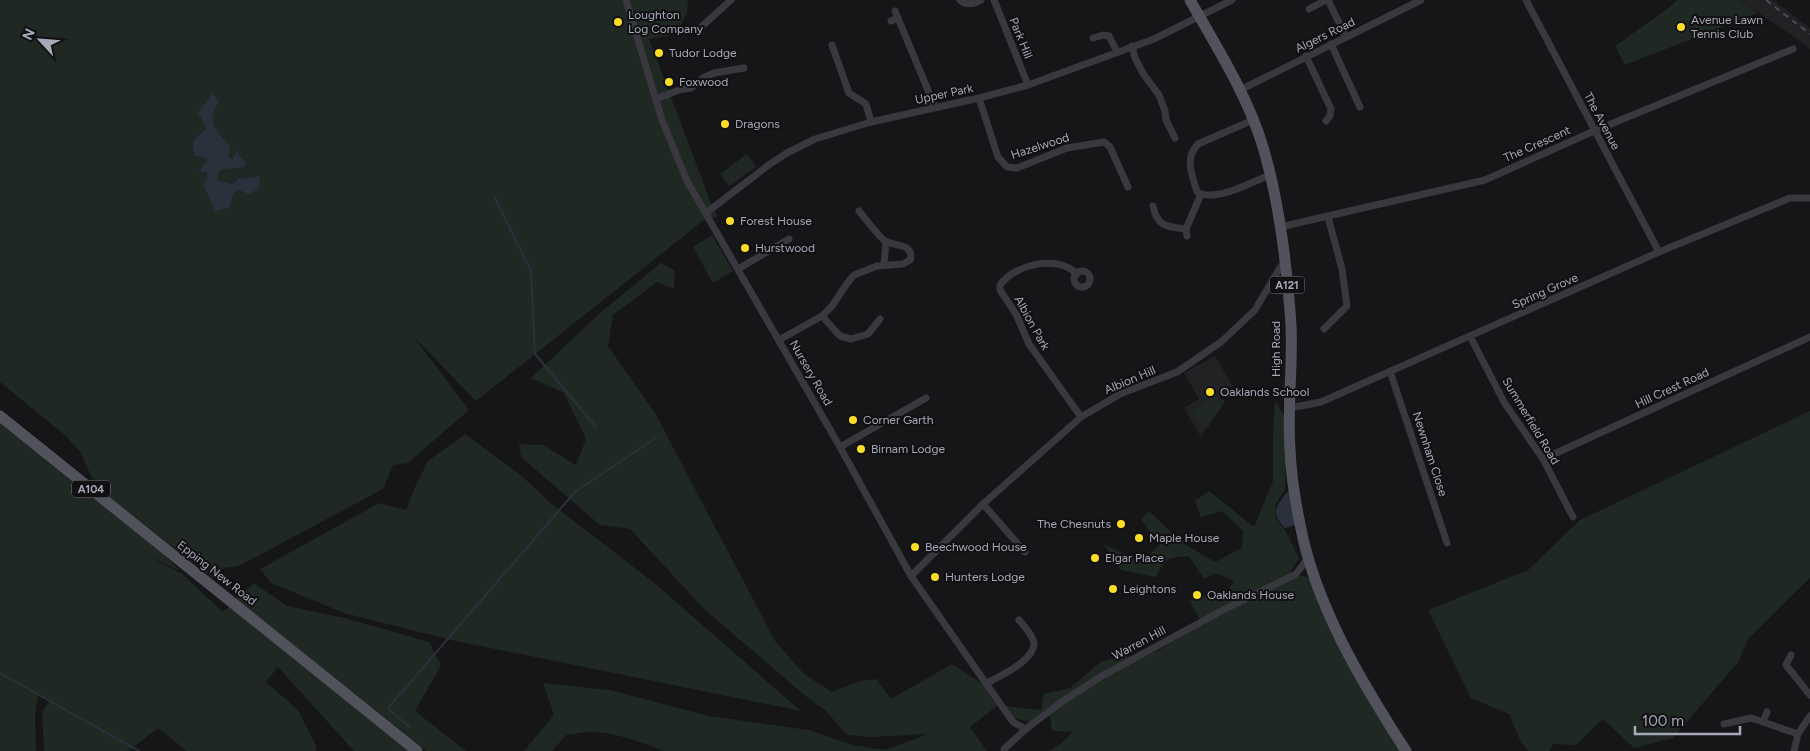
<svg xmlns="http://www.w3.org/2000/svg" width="1810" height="751" viewBox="0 0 1810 751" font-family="Figtree,sans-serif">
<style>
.built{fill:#222225}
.green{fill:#1f2822;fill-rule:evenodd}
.water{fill:#2b313c}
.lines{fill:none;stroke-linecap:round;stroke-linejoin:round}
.stream{stroke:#2b313c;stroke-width:2}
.street{stroke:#39383f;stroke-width:7}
.primary{stroke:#52525c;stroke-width:11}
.rail{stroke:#4b4c54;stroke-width:2;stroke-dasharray:6 5;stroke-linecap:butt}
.poi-dot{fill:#fcde29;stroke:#111113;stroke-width:2}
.labels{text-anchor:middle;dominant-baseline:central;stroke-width:4;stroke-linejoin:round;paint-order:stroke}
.shield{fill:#111113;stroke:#7a7b87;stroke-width:1}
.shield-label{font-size:11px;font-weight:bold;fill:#a7a9b9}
.poi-label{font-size:12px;fill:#a7a9b9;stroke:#111113;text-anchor:start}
.street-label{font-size:12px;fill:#a7a9b9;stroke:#111113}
</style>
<rect width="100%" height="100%" fill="#161618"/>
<g class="built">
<polygon points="1739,0 1773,0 1810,28 1810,49 1783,29"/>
<polygon points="1215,356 1232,385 1218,399 1223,403 1201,437 1184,408 1199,399 1184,373"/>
</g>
<g class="green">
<path d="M0,0H688L687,13L676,34L649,39L711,203L718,217L704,220L476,401L413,336L469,410L408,463L393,465L383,489L252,559L238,566L224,568L214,579L107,495L91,476L81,453L66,436L0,382ZM213,93L219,101C207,124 214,129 230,145L227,156L232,159L236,151L243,167L220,170L217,180L232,184L238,179L259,176L235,192L229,208L215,211L203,185L207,179V172H200L208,159L193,141L206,128Z"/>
<polygon points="1677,0 1739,0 1758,13 1625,65 1615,46 1670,7"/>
<polygon points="747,154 756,167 729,186 720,174"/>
<polygon points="712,235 733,271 713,283 693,247"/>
<path d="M661,263L675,271L674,289L657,282L613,315L608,346L655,413L775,641L804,674L832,692L859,681L876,679L891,699L952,664L984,685L997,706L970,727L987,751H664C645,743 610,731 590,732C582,732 574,734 566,735L552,751H524L554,715L543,683L610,690L709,716L809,730L852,745L885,750L928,734L871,737L847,735L826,711L803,694L705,610L630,529L600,525L521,457L519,444L543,445L576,465L586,439L564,393L531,378L601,312Z"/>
<polygon points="1212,393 1225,401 1208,427 1195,419 1194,412 1205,403"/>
<path d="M1275,400L1287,421L1285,490L1276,503L1275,517L1285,530L1299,558L1289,574L1303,576L1310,579L1403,751H1048L1059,745L1073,732L1052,731L1050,715L1035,723L1014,718L1006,706L1041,710L1044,694L1070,688L1102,661L1158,651L1201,621L1190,602L1199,595L1221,602L1234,581L1216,573L1204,579L1189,556C1169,557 1165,558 1156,577L1121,570L1104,544L1140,562L1160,545L1141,519L1149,511L1181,542L1215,562L1242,548L1243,531L1222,511L1201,517L1195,501L1209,491L1254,527L1273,481V435Z"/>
<polygon points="1810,411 1810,578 1748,639 1738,662 1673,738 1634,748 1603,719 1576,745 1553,744 1549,751 1529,751 1521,742 1509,714 1471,698 1428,610 1528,570 1580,520"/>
<polygon points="0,422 162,553 180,571 143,553 182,574 223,612 229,607 410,751 354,751 278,667 266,682 298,710 317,747 315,751 187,751 158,728 128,751 44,751 42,712 50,700 38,694 35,716 36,751 0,751"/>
<polygon points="465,434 522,476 548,501 653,582 801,711 451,640 344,613 271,583 260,569 379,503 406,510 415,487 428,461"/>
<polygon points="254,583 287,606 345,618 429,642 441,665 415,711 466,751 426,751 236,599"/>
</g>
<g class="water">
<path d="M213,93L219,101C207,124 214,129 230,145L228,157L232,159L237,150L240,157L246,162L244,167L220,170L217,180L232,184L238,179L259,176L260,186L250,195L240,190L235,192L229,208L215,211L203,185L207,179V172H199L208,159L194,155L193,141L206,128L198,112Z"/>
<path d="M1291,490L1296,525L1285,528C1277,518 1272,514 1280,502C1283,497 1285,493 1291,490Z"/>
</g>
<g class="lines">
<g class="stream">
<polyline points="494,196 531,271 535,354 596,427"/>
<polyline points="0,673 139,751"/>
<polyline points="409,727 388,708 575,492 656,438"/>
</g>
<g class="street">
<polyline points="626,0 662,120 687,181 840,447 911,576 1013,722 1026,729"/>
<path d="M960,0C967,6 973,4 981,0"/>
<polyline points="994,0 1028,85"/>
<polyline points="1328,0 1346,37"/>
<polyline points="1526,0 1659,252"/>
<polyline points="1309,9 1326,0"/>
<polyline points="895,11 935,107"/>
<polyline points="891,21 898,18"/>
<polyline points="698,30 731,0"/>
<polyline points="1093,38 1103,35 1109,36 1117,52"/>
<polyline points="1331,44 1360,107"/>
<polyline points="832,45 849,93 866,104 871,122"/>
<polyline points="1132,46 1135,58 1144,75 1159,95 1165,111 1166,120 1175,138"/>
<polyline points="1306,56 1331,109 1330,116 1326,121"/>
<polyline points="1240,90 1421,0"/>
<polyline points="979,98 998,157 1007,167 1017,168 1067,148 1104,142 1110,147 1128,187"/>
<polyline points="656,99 679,90 691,88 703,78 714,73 744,68"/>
<path d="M1253,120L1198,144C1184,159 1192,174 1197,192C1216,203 1251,182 1270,175"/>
<path d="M1153,206C1157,227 1168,227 1186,229"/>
<polyline points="706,213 770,164 787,153 815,139 871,122 979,98 1028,85 1154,39 1232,0"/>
<polyline points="1280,227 1485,180 1594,131 1793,49"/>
<polyline points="1187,236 1186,229 1201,194"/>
<polyline points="884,264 886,242"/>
<polyline points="738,269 789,239"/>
<circle cx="1082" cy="279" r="8"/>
<path d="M1077,274C1058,254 1015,264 1000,285V290L1016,314L1029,344L1081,417"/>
<polyline points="822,316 840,336 851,339 868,334 880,319"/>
<polyline points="1324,329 1347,306 1342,269 1328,217"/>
<polyline points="1470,336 1504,402 1543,459 1573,517"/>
<path d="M779,340L822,316L832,306L848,282L854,275L877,266L903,264L910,260C915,243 893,246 885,241C880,238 864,217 859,211"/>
<polyline points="1390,371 1447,543"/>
<polyline points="1290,408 1321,402 1659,252 1790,198 1810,198"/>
<polyline points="840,447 926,398"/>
<polyline points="1543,459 1810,337"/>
<polyline points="983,504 1025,552"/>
<polyline points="911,576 983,504 1081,417 1120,394 1177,372 1221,342 1255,310 1281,266 1285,263"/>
<polyline points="1791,655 1786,665 1810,695"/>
<path d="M987,683C1000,676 1034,661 1034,643C1033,635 1024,626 1019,620"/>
<polyline points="1763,721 1767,712"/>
<polyline points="1724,724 1751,718 1798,734"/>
<polyline points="1004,749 1026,729 1060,703 1102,676 1223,610 1296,574 1308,558"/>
<polyline points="1794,751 1798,734 1810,716"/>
</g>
<g class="primary">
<path d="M1190,0C1216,46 1248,96 1263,147C1280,204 1287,266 1291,325C1293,366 1287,408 1290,449C1291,474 1295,500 1300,524C1315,605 1362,683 1406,751"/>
<polyline points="0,416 417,751"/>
</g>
<polyline class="rail" points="1766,0 1810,34"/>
</g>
<g class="poi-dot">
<circle cx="618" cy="22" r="5"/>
<circle cx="1681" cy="27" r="5"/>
<circle cx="659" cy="53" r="5"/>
<circle cx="669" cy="82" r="5"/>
<circle cx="725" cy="124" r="5"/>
<circle cx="730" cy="221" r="5"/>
<circle cx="745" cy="248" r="5"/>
<circle cx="1210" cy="392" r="5"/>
<circle cx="853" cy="420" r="5"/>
<circle cx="861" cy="449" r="5"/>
<circle cx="1121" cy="524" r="5"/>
<circle cx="1139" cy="538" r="5"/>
<circle cx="915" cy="547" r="5"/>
<circle cx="1095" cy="558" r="5"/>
<circle cx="935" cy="577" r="5"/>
<circle cx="1113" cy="589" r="5"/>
<circle cx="1197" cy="595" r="5"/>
</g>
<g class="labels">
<g class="shield">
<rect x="1269.5" y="276.5" width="35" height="17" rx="4"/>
<rect x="72" y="480.5" width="38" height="17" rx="4"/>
</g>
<g class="shield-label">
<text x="1287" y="285">A121</text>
<text x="91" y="489">A104</text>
</g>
<g class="poi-label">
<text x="628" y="15">Loughton<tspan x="628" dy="14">Log Company</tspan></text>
<text x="1691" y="20">Avenue Lawn<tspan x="1691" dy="14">Tennis Club</tspan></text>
<text x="669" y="53">Tudor Lodge</text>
<text x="679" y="82">Foxwood</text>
<text x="735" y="124">Dragons</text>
<text x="740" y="221">Forest House</text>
<text x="755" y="248">Hurstwood</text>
<text x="1220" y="392">Oaklands School</text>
<text x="863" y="420">Corner Garth</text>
<text x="871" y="449">Birnam Lodge</text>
<text x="1111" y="524" text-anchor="end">The Chesnuts</text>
<text x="1149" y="538">Maple House</text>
<text x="925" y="547">Beechwood House</text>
<text x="1105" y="558">Elgar Place</text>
<text x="945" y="577">Hunters Lodge</text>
<text x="1123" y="589">Leightons</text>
<text x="1207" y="595">Oaklands House</text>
</g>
<g class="street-label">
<text transform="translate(1325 35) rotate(-26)">Algers Road</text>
<text transform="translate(1021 38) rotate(68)">Park Hill</text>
<text transform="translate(944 94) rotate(-12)">Upper Park</text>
<text transform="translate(1602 121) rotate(62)">The Avenue</text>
<text transform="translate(1537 144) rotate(-24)">The Crescent</text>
<text transform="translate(1040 146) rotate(-18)">Hazelwood</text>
<text transform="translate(1545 291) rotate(-24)">Spring Grove</text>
<text transform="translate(1032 323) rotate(61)">Albion Park</text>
<text transform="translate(1276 349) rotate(-90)">High Road</text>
<text transform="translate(811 373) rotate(60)">Nursery Road</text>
<text transform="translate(1130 380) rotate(-23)">Albion Hill</text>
<text transform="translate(1672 388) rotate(-25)">Hill Crest Road</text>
<text transform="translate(1531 421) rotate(59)">Summerfield Road</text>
<text transform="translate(1430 454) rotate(72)">Newnham Close</text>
<text transform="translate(217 573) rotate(38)">Epping New Road</text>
<text transform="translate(1139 643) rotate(-28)">Warren Hill</text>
</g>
</g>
<g transform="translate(40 40) rotate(296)" stroke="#111113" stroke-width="4" paint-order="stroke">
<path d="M0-4L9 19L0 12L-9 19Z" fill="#a7a9b9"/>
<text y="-8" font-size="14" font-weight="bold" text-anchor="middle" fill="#a7a9b9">N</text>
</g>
<path d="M1635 726v8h105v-8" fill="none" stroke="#a7a9b9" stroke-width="2.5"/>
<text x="1642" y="726" font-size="15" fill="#a7a9b9" stroke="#111113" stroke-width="4" paint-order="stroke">100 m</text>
</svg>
